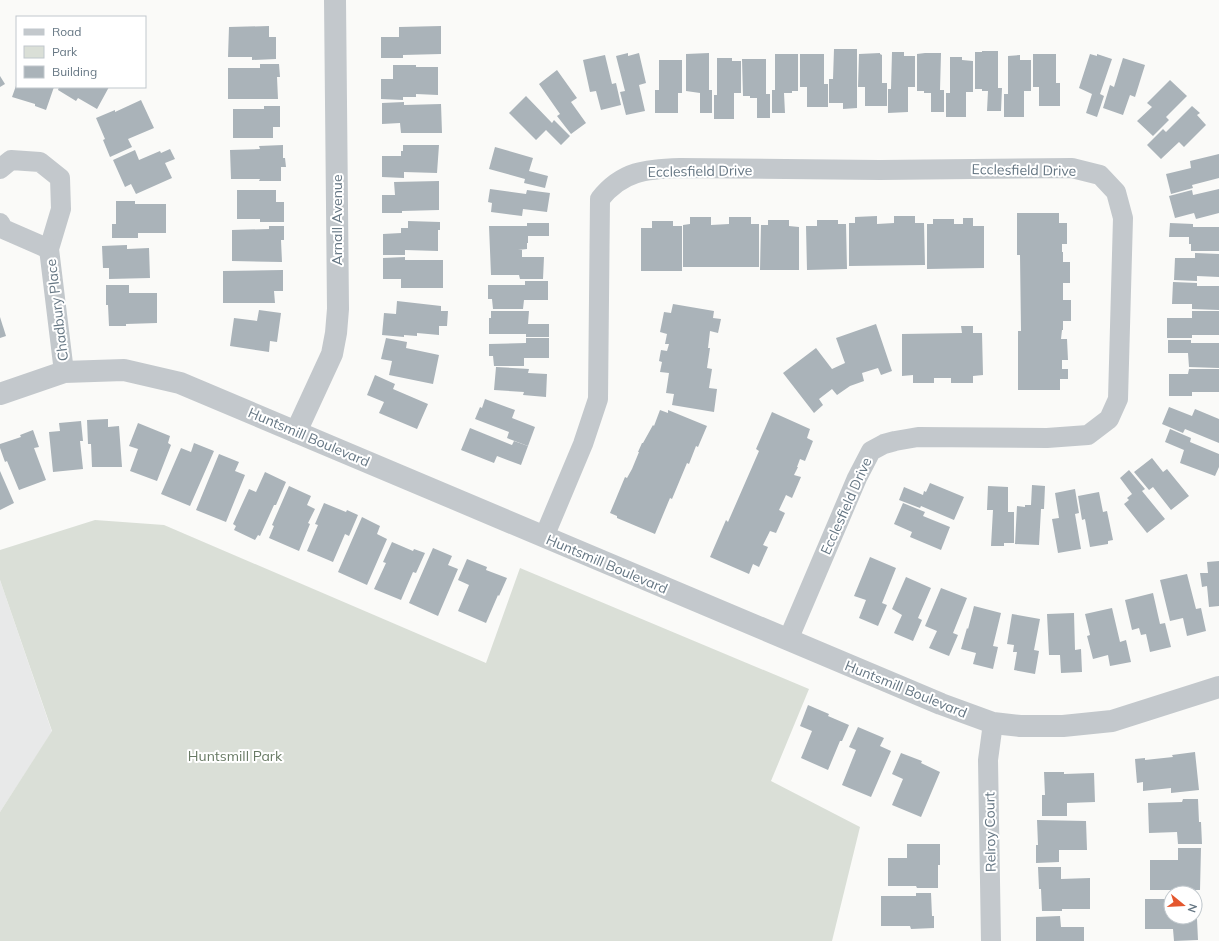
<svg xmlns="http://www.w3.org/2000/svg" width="1219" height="941" viewBox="0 0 1219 941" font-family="Mulish,sans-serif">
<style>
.built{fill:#e8e9e9}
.green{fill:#dadfd7}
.building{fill:#aab3b9}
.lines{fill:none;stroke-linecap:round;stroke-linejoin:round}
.minor{stroke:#c3c8cc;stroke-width:20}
.tertiary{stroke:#c3c8cc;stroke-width:22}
.labels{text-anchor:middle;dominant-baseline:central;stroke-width:4;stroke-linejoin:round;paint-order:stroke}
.street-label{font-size:14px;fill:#657683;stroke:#fff}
.park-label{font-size:14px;fill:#687a64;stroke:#fff}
</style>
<rect width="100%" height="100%" fill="#fafaf8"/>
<polygon class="built" points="0,580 52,732 0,812"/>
<polygon class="green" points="95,520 164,525 486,663 520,568 809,689 771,781 860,827 832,941 0,941 0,812 52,731 0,580 0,550"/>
<g class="building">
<polygon points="269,26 269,37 276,37 276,59 252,60 252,57 228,57 229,27"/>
<polygon points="441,26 441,54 403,55 403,58 381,58 381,37 399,37 399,27"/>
<polygon points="834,49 857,49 857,108 843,109 843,103 829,103 829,79 833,79"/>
<polygon points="982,51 998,51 998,88 1002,88 1001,111 987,111 988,91 982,91 982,89 975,89 975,52 982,52"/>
<polygon points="892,52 904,52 904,56 915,56 915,87 908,87 908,112 888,113 888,89 891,89"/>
<polygon points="628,53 628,56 639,53 646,83 639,85 645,111 626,115 620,92 625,91 616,56"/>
<polygon points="709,53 709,90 712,90 712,113 700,113 700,93 686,91 686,54"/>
<polygon points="880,53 880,54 882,55 882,83 887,83 887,106 865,106 865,87 858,87 859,54"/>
<polygon points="925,53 941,53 940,90 944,90 944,112 931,112 931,93 924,93 924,91 917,91 917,54"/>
<polygon points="775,54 798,54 798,91 792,91 792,93 784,93 785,113 772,113 772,90 775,90"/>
<polygon points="800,54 824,54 824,84 828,84 828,107 807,107 807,87 800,87"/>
<polygon points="1033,54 1056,54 1056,83 1060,83 1060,106 1039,106 1039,87 1033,87"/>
<polygon points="1090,54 1097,56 1097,54 1112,59 1100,94 1104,96 1097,117 1086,113 1092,94 1079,88"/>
<polygon points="605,55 612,84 616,83 621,105 601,110 596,91 590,92 583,60"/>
<polygon points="1020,55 1020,60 1031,60 1031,91 1024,91 1024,117 1004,117 1004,94 1008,94 1008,56"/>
<polygon points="950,57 962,57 962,60 973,61 973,92 966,92 966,117 946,117 946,93 950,93"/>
<polygon points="717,58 732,58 732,61 741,61 741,93 734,93 734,119 714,119 714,95 717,95"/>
<polygon points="1123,58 1145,65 1135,97 1130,95 1123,115 1103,108 1110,85 1114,87"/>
<polygon points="742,59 766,59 766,94 770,94 770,118 757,118 757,98 750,98 750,96 743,96"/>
<polygon points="659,60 682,60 682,93 678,93 678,113 655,113 655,90 659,90"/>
<polygon points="260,64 279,64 280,77 277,77 278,99 228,99 228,68 260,68"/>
<polygon points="393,65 416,65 416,67 438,67 438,95 416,94 416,97 403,97 403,100 381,99 381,79 393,79"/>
<polygon points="557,70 577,98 571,102 586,123 571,134 557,116 560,114 539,84"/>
<polygon points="0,76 5,84 0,87"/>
<polygon points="1170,80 1187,96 1166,117 1169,120 1153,136 1137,121 1152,107 1147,103"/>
<polygon points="17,83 17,87 54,87 46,110 35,106 35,104 12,97"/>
<polygon points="59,87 109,87 97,109 78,98 76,101 58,90"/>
<polygon points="526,96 552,123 554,120 570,136 561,145 546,130 536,140 509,113"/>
<polygon points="141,100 154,128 128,139 132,147 110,157 103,140 105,139 96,118 115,110 115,112"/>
<polygon points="404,102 404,105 441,104 442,133 401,133 400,123 382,124 382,103"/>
<polygon points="264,106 280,106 280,127 273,127 273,138 233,138 233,109 264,109"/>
<polygon points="1192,106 1200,113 1197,115 1206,125 1184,147 1179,142 1161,159 1147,145 1163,129 1166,132"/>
<polygon points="283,145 283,158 285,158 286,167 281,167 281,181 259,181 260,179 231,179 230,150 260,149 259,146"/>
<polygon points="403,145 439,145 437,173 404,172 404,178 382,177 382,156 401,156 401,151 403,151"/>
<polygon points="495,147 533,158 529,171 548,176 545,188 524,183 525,179 489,169"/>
<polygon points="170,149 175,159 165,163 172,178 136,194 131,184 125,187 113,160 135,150 139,160 160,151 161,153"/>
<polygon points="1219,154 1219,178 1192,185 1193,188 1171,194 1166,174 1191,168 1190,161"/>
<polygon points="439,181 439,210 402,211 402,213 382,213 382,195 395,195 394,182"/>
<polygon points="490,189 526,194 527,190 550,193 547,212 523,209 522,216 491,212 492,203 488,202"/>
<polygon points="1219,189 1219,213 1196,219 1194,213 1175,218 1169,196 1192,190 1193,195"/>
<polygon points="237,190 276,190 276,202 284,202 284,222 260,222 260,219 237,219"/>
<polygon points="116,201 135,201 135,204 166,204 166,233 138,233 138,238 112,238 112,224 116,224"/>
<polygon points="1017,213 1059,213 1059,223 1067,223 1067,244 1062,244 1062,252 1063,252 1063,262 1070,262 1070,283 1063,283 1063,300 1071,300 1071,321 1063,321 1063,330 1062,330 1061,339 1067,339 1068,360 1062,360 1062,369 1068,369 1068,379 1060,379 1060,390 1018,390 1018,331 1021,331 1020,255 1017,255"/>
<polygon points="877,216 877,224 894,223 894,216 915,216 915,223 924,223 925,265 849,266 849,223 855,223 855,217"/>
<polygon points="690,217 711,217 711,225 729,224 729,217 751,217 751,224 759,224 759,267 683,267 683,225 690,224"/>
<polygon points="963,218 973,218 973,226 984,226 984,268 927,269 927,224 933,224 933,219 954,219 954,224 963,224"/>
<polygon points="768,220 789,220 789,226 799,227 799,270 760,270 761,225 768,225"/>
<polygon points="817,220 838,220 838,224 846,224 847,269 807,270 806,226 817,226"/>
<polygon points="408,221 440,222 440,230 438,230 438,251 405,250 405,255 383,255 383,234 401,233 401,228 408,228"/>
<polygon points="652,221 673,221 673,226 682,226 682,271 641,271 641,228 652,228"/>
<polygon points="527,223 549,223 549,236 528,236 528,243 527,243 527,249 518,250 522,250 522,257 544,257 543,279 520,279 519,275 491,275 489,226 527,226"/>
<polygon points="1170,223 1193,224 1193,227 1219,227 1219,251 1191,251 1191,244 1189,244 1189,237 1169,237"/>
<polygon points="269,226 284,226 284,240 281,240 282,262 232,261 232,230 269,229"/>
<polygon points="127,245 127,249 149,248 150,278 109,279 109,268 103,268 102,246"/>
<polygon points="1195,253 1219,254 1219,277 1197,276 1197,281 1174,280 1175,258 1195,258"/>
<polygon points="405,257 405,260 443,260 443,288 401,288 401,279 383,279 383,258"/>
<polygon points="283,270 283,291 274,291 275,303 223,303 223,271"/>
<polygon points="525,281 548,281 548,300 524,300 523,309 493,309 492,299 488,299 488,285 525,285"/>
<polygon points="1173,282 1197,283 1197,286 1219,286 1219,310 1192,309 1192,304 1172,304"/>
<polygon points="106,285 129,285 129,293 157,293 157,323 126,324 126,326 109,326 108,305 106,305"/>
<polygon points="397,301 441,306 441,311 448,311 447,326 439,326 439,335 417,333 417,336 404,335 404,337 382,335 384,313 396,314"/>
<polygon points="673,304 714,311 713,318 721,319 718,333 710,331 708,348 710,348 707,368 712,369 709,388 717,389 714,412 672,405 674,394 666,393 669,373 660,372 662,362 659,361 661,350 667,351 669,344 665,344 667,334 660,332 664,312 671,313"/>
<polygon points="259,310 281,313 277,342 270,341 269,352 230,346 234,318 257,321"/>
<polygon points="491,311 529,311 528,324 549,324 549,337 526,337 526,334 489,334 489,318 491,318"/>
<polygon points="1192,311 1219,311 1219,335 1192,335 1192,338 1167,338 1167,318 1192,318"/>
<polygon points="0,317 6,336 0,338"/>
<polygon points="876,324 892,371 881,375 878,368 862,373 864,381 850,386 837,395 832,389 819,399 823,405 814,413 783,373 816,348 832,369 845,363 836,338"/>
<polygon points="961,326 973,326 973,333 982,333 983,375 973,376 973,383 951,383 951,378 934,378 934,383 913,383 913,375 902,376 902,334 962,333"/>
<polygon points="386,338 407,342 406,348 439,355 433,384 389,375 392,361 381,359"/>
<polygon points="526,338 549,338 549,358 524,358 524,366 494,366 493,356 489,356 489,344 526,343"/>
<polygon points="1168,340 1191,340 1191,343 1219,343 1219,368 1189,367 1188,353 1168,353"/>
<polygon points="496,367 529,369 528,373 547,374 546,397 523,395 524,392 494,390"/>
<polygon points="1189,369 1219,369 1219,392 1192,392 1192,396 1169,396 1169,374 1188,374"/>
<polygon points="375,375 395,384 393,389 428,404 417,429 379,413 384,402 367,395"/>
<polygon points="485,399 515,410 512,418 535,427 528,446 507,438 509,432 475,419 480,407 482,408"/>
<polygon points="1169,407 1192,416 1195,409 1219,419 1219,443 1185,429 1183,433 1162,424"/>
<polygon points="660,410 668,413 668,410 707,426 698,447 696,446 689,464 687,463 672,499 670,498 655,534 617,518 617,516 610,513 625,477 627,478 632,469 639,452 638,452 642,443 643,443 653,425 654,426"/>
<polygon points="772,412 810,429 807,438 813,441 805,461 800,459 797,467 798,467 794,475 801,477 792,498 786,495 779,510 785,513 776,533 770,531 763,545 768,547 759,567 753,564 749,574 710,557 726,520 728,522 759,451 756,449"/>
<polygon points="108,419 108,427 119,426 122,467 92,467 91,444 88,444 87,420"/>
<polygon points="81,421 83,441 80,441 83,469 53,472 49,432 60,431 59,423"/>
<polygon points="138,423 170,436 168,443 171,445 157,481 130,471 138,449 129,446"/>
<polygon points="470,428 512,445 514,441 528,446 521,465 497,456 494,463 461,450"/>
<polygon points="1170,429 1191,438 1190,442 1219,454 1219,467 1215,476 1180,463 1184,450 1165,442"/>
<polygon points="33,430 39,447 34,448 46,480 19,490 7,461 5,462 0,448 0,444 21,437 20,435"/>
<polygon points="194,443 214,451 190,506 161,494 181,448 191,452"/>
<polygon points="219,454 239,462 235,471 245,475 226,522 196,510"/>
<polygon points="1152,458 1163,472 1167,469 1189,496 1171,510 1153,487 1149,490 1134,472"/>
<polygon points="1129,470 1145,489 1142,491 1165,519 1147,533 1124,504 1129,500 1127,498 1132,494 1120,478"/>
<polygon points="0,471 14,503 0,510"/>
<polygon points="265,472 286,482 276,505 274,505 260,536 258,535 255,540 234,530 236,526 233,524 249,489 256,492"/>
<polygon points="930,483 964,497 954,520 921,506 920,508 899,500 904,487 923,495 924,491 926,492"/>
<polygon points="1032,485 1045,486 1044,509 1041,509 1039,545 1015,544 1017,506 1025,507 1025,505 1031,505"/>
<polygon points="289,486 311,496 307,505 315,509 308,523 310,524 299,551 269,538 274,526 272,525"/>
<polygon points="988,486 1008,487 1008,512 1014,512 1014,543 1004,543 1004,546 991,546 993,510 987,510"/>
<polygon points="1075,489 1079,513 1075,514 1081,549 1058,553 1052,519 1059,518 1055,493"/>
<polygon points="1099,492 1103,512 1107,511 1113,540 1108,541 1108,544 1090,547 1085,519 1082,520 1078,496"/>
<polygon points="324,503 346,512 347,510 358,515 349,536 345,534 333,562 307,551 318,525 315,524"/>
<polygon points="903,503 925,512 923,516 950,527 941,550 910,537 912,532 894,524"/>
<polygon points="362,517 380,526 377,534 387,539 367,585 338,572"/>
<polygon points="392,542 413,551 414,549 425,553 416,573 413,572 401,600 374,589 386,563 383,562"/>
<polygon points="433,548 452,556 448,565 458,569 438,616 409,603"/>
<polygon points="870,557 896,568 882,603 887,605 878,626 859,618 866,600 854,596"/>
<polygon points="467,559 487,567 486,570 507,578 499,596 498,595 486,623 458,611 469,585 458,580"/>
<polygon points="1219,561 1219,606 1209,607 1207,586 1202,587 1200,573 1208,573 1207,562"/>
<polygon points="1187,574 1196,609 1201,608 1206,631 1187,636 1183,618 1170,621 1160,580"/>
<polygon points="906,577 931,588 918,618 922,620 913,641 894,633 902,615 892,609"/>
<polygon points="941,588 967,598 953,633 958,635 949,656 929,648 937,631 925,626"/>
<polygon points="1153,593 1160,624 1165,623 1171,647 1150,652 1146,634 1141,635 1139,628 1132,630 1125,600"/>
<polygon points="974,606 1001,613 993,646 998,647 993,669 973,664 976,653 961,649 967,628 968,629"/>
<polygon points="1112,608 1120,642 1126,640 1131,662 1110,666 1108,655 1093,659 1087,636 1090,635 1085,614"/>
<polygon points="1074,613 1075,650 1081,649 1082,672 1061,673 1060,655 1049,655 1047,614"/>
<polygon points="1012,614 1040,619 1034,650 1039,651 1035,674 1014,670 1017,652 1013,652 1014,645 1007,644"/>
<polygon points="808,705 829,714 828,716 849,725 842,741 840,741 828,770 801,758 812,731 800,726"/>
<polygon points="858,727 884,738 880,746 891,751 871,797 842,785 856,750 849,747"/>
<polygon points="1195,752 1199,790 1171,793 1171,788 1143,791 1143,782 1137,783 1135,759 1145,758 1145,760 1173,757 1172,755"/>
<polygon points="901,753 922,761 921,763 940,772 921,817 892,805 903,779 892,774"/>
<polygon points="1044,772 1064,772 1064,774 1094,773 1095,802 1067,803 1067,816 1042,816 1042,795 1045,795"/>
<polygon points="1183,799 1198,799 1199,822 1201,822 1202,844 1178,844 1177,832 1149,833 1148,803 1182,802"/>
<polygon points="1037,820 1086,821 1087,850 1059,850 1059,862 1036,863 1036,845 1038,845"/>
<polygon points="907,844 940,844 940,865 938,865 938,888 917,888 916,886 888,886 888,858 907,858"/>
<polygon points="1178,848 1201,848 1200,890 1150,890 1150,860 1178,860"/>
<polygon points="1038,867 1061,867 1061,879 1090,878 1090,909 1062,909 1062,911 1042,911 1041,889 1039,889"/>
<polygon points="916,893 931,893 932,916 934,916 934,928 911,929 910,926 881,926 881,896 916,896"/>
<polygon points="1145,899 1171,899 1171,917 1194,917 1194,919 1197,919 1198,940 1174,941 1173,929 1145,929"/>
<polygon points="1060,916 1061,927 1084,927 1084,941 1036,941 1036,917"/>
</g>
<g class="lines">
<g class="minor">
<polyline points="0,169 11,160 40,162 60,178 61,209 49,249 64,372"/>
<polyline points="0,223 3,229 49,249"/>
<path d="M544,537L583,444L598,399L600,199C622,171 646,169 680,168L880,170L1072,168L1100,175L1116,192L1123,218L1118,399L1109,419L1088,435L1047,438L918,437L895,441L884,444L871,451L857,478L788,640"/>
<polyline points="991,941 988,760 993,723"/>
</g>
<g class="tertiary">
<polyline points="0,394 64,372 124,370 180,383 941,704 993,723 1020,726 1063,726 1112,721 1219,687"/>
<polyline points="296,432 332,354 336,333 338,309 335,0"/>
</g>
</g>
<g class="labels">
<g class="street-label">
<text transform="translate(1024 170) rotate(1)">Ecclesfield Drive</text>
<text transform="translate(700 171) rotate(-1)">Ecclesfield Drive</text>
<text transform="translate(337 220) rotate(-90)">Arnall Avenue</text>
<text transform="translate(57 310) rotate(-97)">Chadbury Place</text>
<text transform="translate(309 437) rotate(23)">Huntsmill Boulevard</text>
<text transform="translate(846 506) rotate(-66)">Ecclesfield Drive</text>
<text transform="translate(607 564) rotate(23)">Huntsmill Boulevard</text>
<text transform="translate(906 689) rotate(22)">Huntsmill Boulevard</text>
<text transform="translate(990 832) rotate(-91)">Relroy Court</text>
</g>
<g class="park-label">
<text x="235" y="756">Huntsmill Park</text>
</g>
</g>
<rect x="16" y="16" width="130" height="72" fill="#ffffff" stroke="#c1c8cd"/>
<rect x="24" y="29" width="20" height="6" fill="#c3c8cc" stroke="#c1c8cd"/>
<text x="52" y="36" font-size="12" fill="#657683">Road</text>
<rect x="24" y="46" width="20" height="12" fill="#dadfd7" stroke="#c1c8cd"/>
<text x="52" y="56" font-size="12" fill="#657683">Park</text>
<rect x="24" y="66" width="20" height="12" fill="#aab3b9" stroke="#c1c8cd"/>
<text x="52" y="76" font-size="12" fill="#657683">Building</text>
<g transform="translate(1183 905) rotate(108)"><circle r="19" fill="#ffffff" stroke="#c1c8cd"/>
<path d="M0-3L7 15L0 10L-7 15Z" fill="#e4572e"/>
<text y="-6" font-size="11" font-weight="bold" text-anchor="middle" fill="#657683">N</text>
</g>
</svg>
